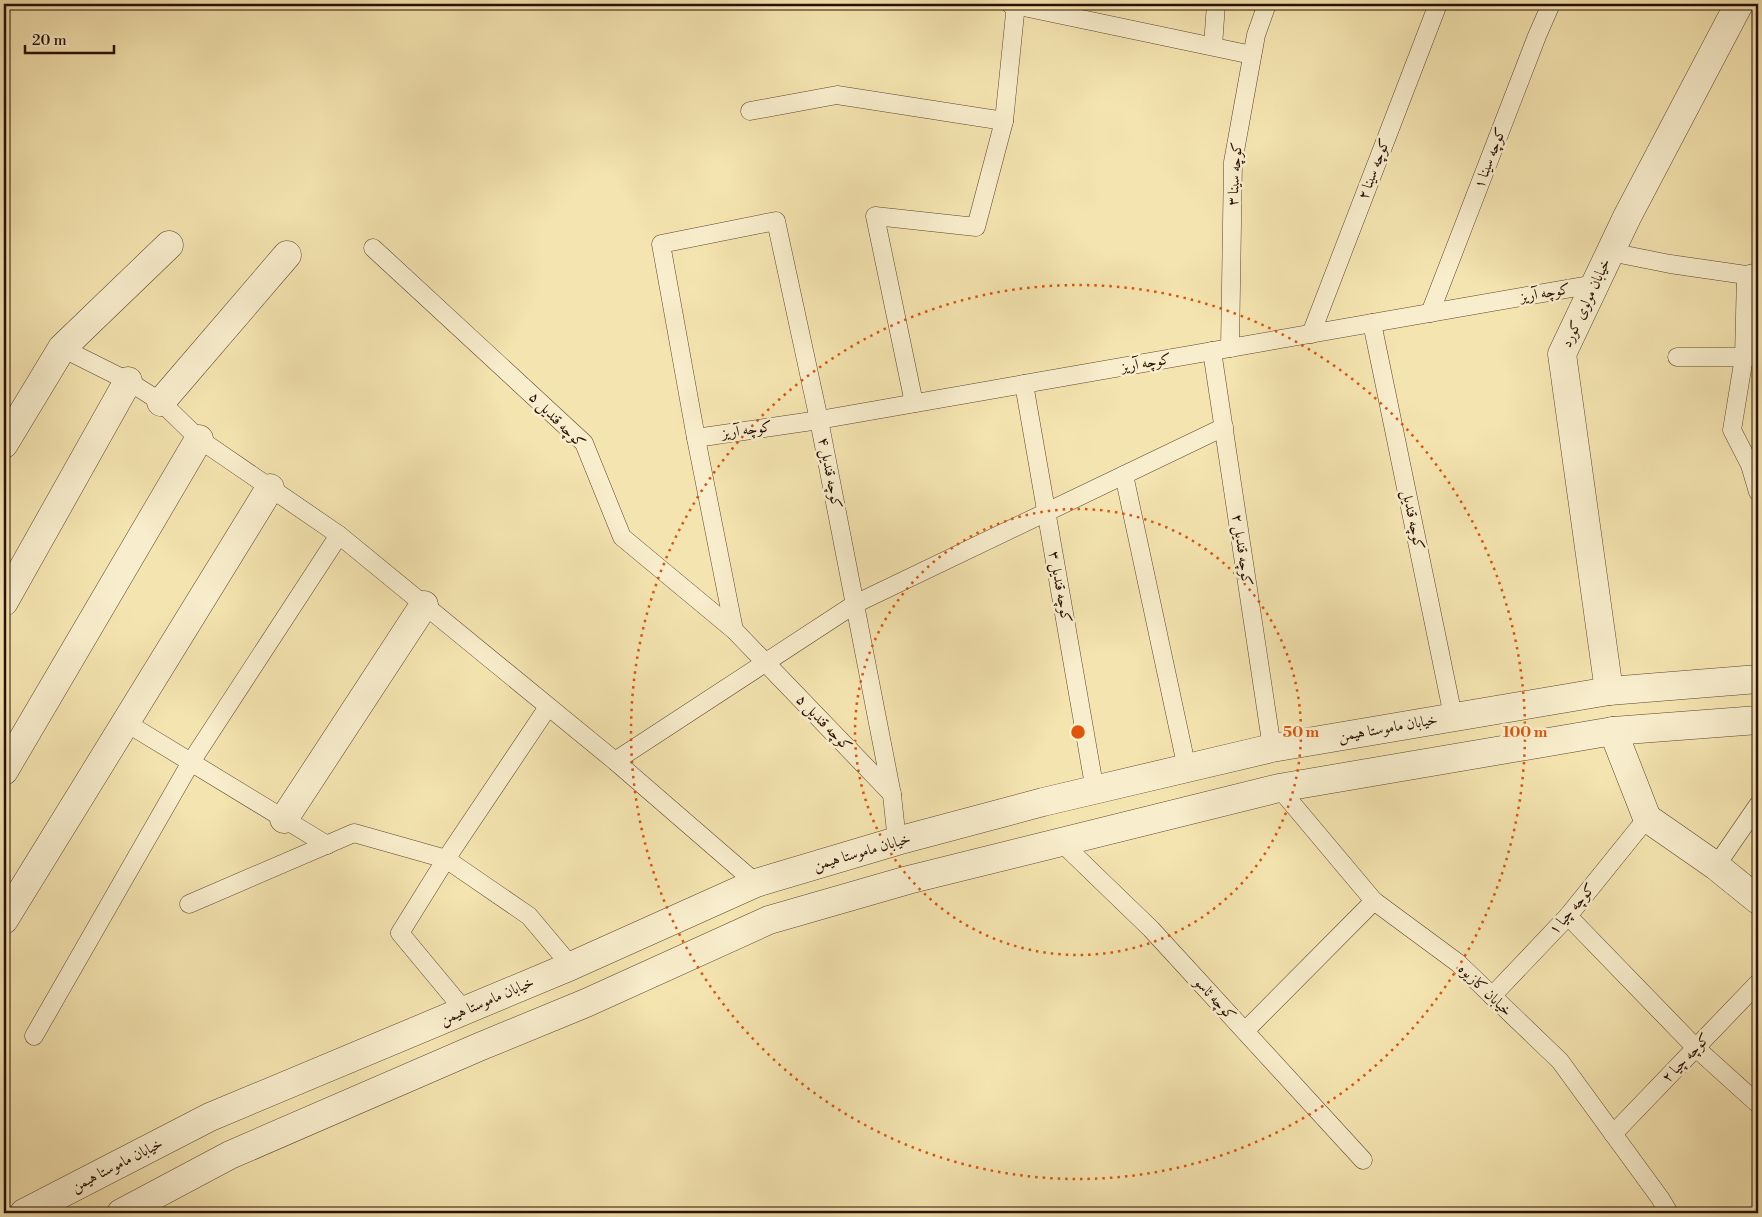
<svg xmlns="http://www.w3.org/2000/svg" width="1762" height="1217" viewBox="0 0 1762 1217" font-family="'Libre Bodoni',Amiri,serif">
<style>
.lines{fill:none;stroke-linecap:round;stroke-linejoin:round}
.lane-casing{stroke:#5c442d;stroke-width:19}
.street-casing{stroke:#5c442d;stroke-width:29}
.lane{stroke:#f8edcc;stroke-width:18}
.street{stroke:#f8edcc;stroke-width:28}
.ring{fill:none;stroke:#de550b;stroke-width:2.5;stroke-dasharray:2.5 5}
.labels{text-anchor:middle;dominant-baseline:central;stroke-width:5;stroke-linejoin:round;paint-order:stroke}
.street-label{font-size:15px;fill:#290f01;stroke:#f8edcc}
.centre{fill:#de550b;stroke:#f8edcc;stroke-width:2.5}
.ring-label{font-size:15px;text-anchor:middle;font-weight:bold;fill:#de550b;stroke:#f8edcc;stroke-width:5;stroke-linejoin:round;paint-order:stroke}
</style>
<rect width="100%" height="100%" fill="#f4e4b0"/>
<filter id="stains"><feTurbulence type="fractalNoise" baseFrequency=".004" numOctaves="4"/><feColorMatrix values="0 0 0 0 .2 0 0 0 0 .09 0 0 0 0 .02 0 0 0 .5 -.17"/></filter>
<radialGradient id="worn" r=".72"><stop offset=".6" stop-color="#630" stop-opacity="0"/><stop offset="1" stop-color="#630" stop-opacity=".3"/></radialGradient>
<g class="lines">
<defs>
<g id="lane">
<polyline points="1010,4 1252,55"/>
<polyline points="1213,46 1216,4"/>
<polyline points="750,111 837,95 1004,121"/>
<polyline points="373,248 584,443 622,537 734,630 892,794"/>
<polyline points="1610,252 1670,264 1746,275 1758,272"/>
<polyline points="1746,275 1744,357 1732,430 1750,465 1758,492"/>
<polyline points="1430,313 1537,36 1551,4"/>
<polyline points="1372,323 1453,716"/>
<polyline points="1311,334 1438,4"/>
<polyline points="62,348 128,381 161,402 199,439 339,535 615,761 756,883"/>
<polyline points="1230,348 1233,162 1256,35 1267,4"/>
<polyline points="1212,351 1272,748"/>
<polyline points="1677,357 1744,357 1758,356"/>
<polyline points="1024,384 1095,791"/>
<polyline points="914,403 875,216 976,227 1004,121 1016,4"/>
<polyline points="696,438 819,420 1595,284"/>
<polyline points="1124,475 1187,769"/>
<polyline points="734,630 696,438 661,244 776,221 819,420 892,795 897,841"/>
<polyline points="125,722 327,845"/>
<polyline points="615,761 855,604 1224,427"/>
<polyline points="1279,788 1374,901 1458,963 1560,1061 1660,1198 1669,1213"/>
<polyline points="1062,843 1151,929 1363,1160"/>
<polyline points="1716,866 1758,805"/>
<polyline points="189,904 354,833 446,859 529,916 571,966"/>
<polyline points="1568,916 1696,1048 1758,1104"/>
<polyline points="1492,996 1568,916 1647,818"/>
<polyline points="464,1010 400,933 446,859 548,707"/>
<polyline points="1245,1031 1374,901"/>
<polyline points="34,1036 191,762 339,535"/>
<polyline points="1613,1134 1758,983"/>
</g>
<g id="street">
<polyline points="161,402 287,255"/>
<polyline points="4,444 62,348 169,245"/>
<polyline points="4,602 128,381"/>
<polyline points="1609,691 1562,354 1627,217 1739,4"/>
<polyline points="1613,731 1647,818 1716,866 1758,900"/>
<polyline points="4,771 199,439"/>
<polyline points="284,819 424,605"/>
<polyline points="4,920 270,488"/>
<polyline points="24,1213 210,1117 571,966 756,883 897,841 1043,802 1272,748 1609,691 1758,679"/>
<polyline points="121,1213 230,1155 479,1047 586,1003 769,920 908,880 1279,788 1613,731 1758,720"/>
</g>
</defs>
<use href="#lane" class="lane-casing"/>
<use href="#street" class="street-casing"/>
<use href="#lane" class="lane"/>
<use href="#street" class="street"/>
</g>
<g class="ring">
<circle cx="1078" cy="732" r="223"/>
<circle cx="1078" cy="732" r="447"/>
</g>
<g class="labels">
<g class="street-label">
<text transform="translate(1490 158) rotate(-69)">کوچه سینا ۱</text>
<text transform="translate(1374 169) rotate(-69)">کوچه سینا ۲</text>
<text transform="translate(1235 174) rotate(-86)">کوچه سینا ۳</text>
<text transform="translate(1545 293) rotate(-10)">کوچه آریز</text>
<text transform="translate(1586 303) rotate(-65)">خیابان مولوی کورد</text>
<text transform="translate(1146 363) rotate(-10)">کوچه آریز</text>
<text transform="translate(557 420) rotate(45)">کوچه قندیل ۵</text>
<text transform="translate(747 430) rotate(-8)">کوچه آریز</text>
<text transform="translate(830 473) rotate(79)">کوچه قندیل ۴</text>
<text transform="translate(1413 520) rotate(78)">کوچه قندیل</text>
<text transform="translate(1242 550) rotate(82)">کوچه قندیل ۲</text>
<text transform="translate(1060 587) rotate(80)">کوچه قندیل ۳</text>
<text transform="translate(824 723) rotate(46)">کوچه قندیل ۵</text>
<text transform="translate(1388 728) rotate(-10)">خیابان ماموستا هیمن</text>
<text transform="translate(862 852) rotate(-16)">خیابان ماموستا هیمن</text>
<text transform="translate(1572 909) rotate(-49)">کوچه چیا ۱</text>
<text transform="translate(1485 990) rotate(44)">خیابان کازیوه</text>
<text transform="translate(1215 999) rotate(47)">کوچه ئاسو</text>
<text transform="translate(487 1001) rotate(-23)">خیابان ماموستا هیمن</text>
<text transform="translate(1686 1058) rotate(-46)">کوچه چیا ۲</text>
<text transform="translate(117 1165) rotate(-27)">خیابان ماموستا هیمن</text>
</g>
</g>
<circle cx="1078" cy="732" r="8" class="centre"/>
<g class="ring-label">
<text x="1301" y="737">50 m</text>
<text x="1525" y="737">100 m</text>
</g>
<rect width="1762" height="1217" fill="none" stroke="#f4e4b0" stroke-width="20"/>
<rect x="5" y="5" width="1752" height="1207" fill="none" stroke="#290f01" stroke-width="2.5"/>
<rect x="10" y="10" width="1742" height="1197" fill="none" stroke="#290f01"/>
<path d="M25 45v8h89v-8" fill="none" stroke="#290f01" stroke-width="2.5"/>
<text x="32" y="45" font-size="15" fill="#290f01" stroke="#f8edcc" stroke-width="4" paint-order="stroke">20 m</text>
<rect width="100%" height="100%" filter="url(#stains)"/>
<rect width="100%" height="100%" fill="url(#worn)"/>
</svg>
